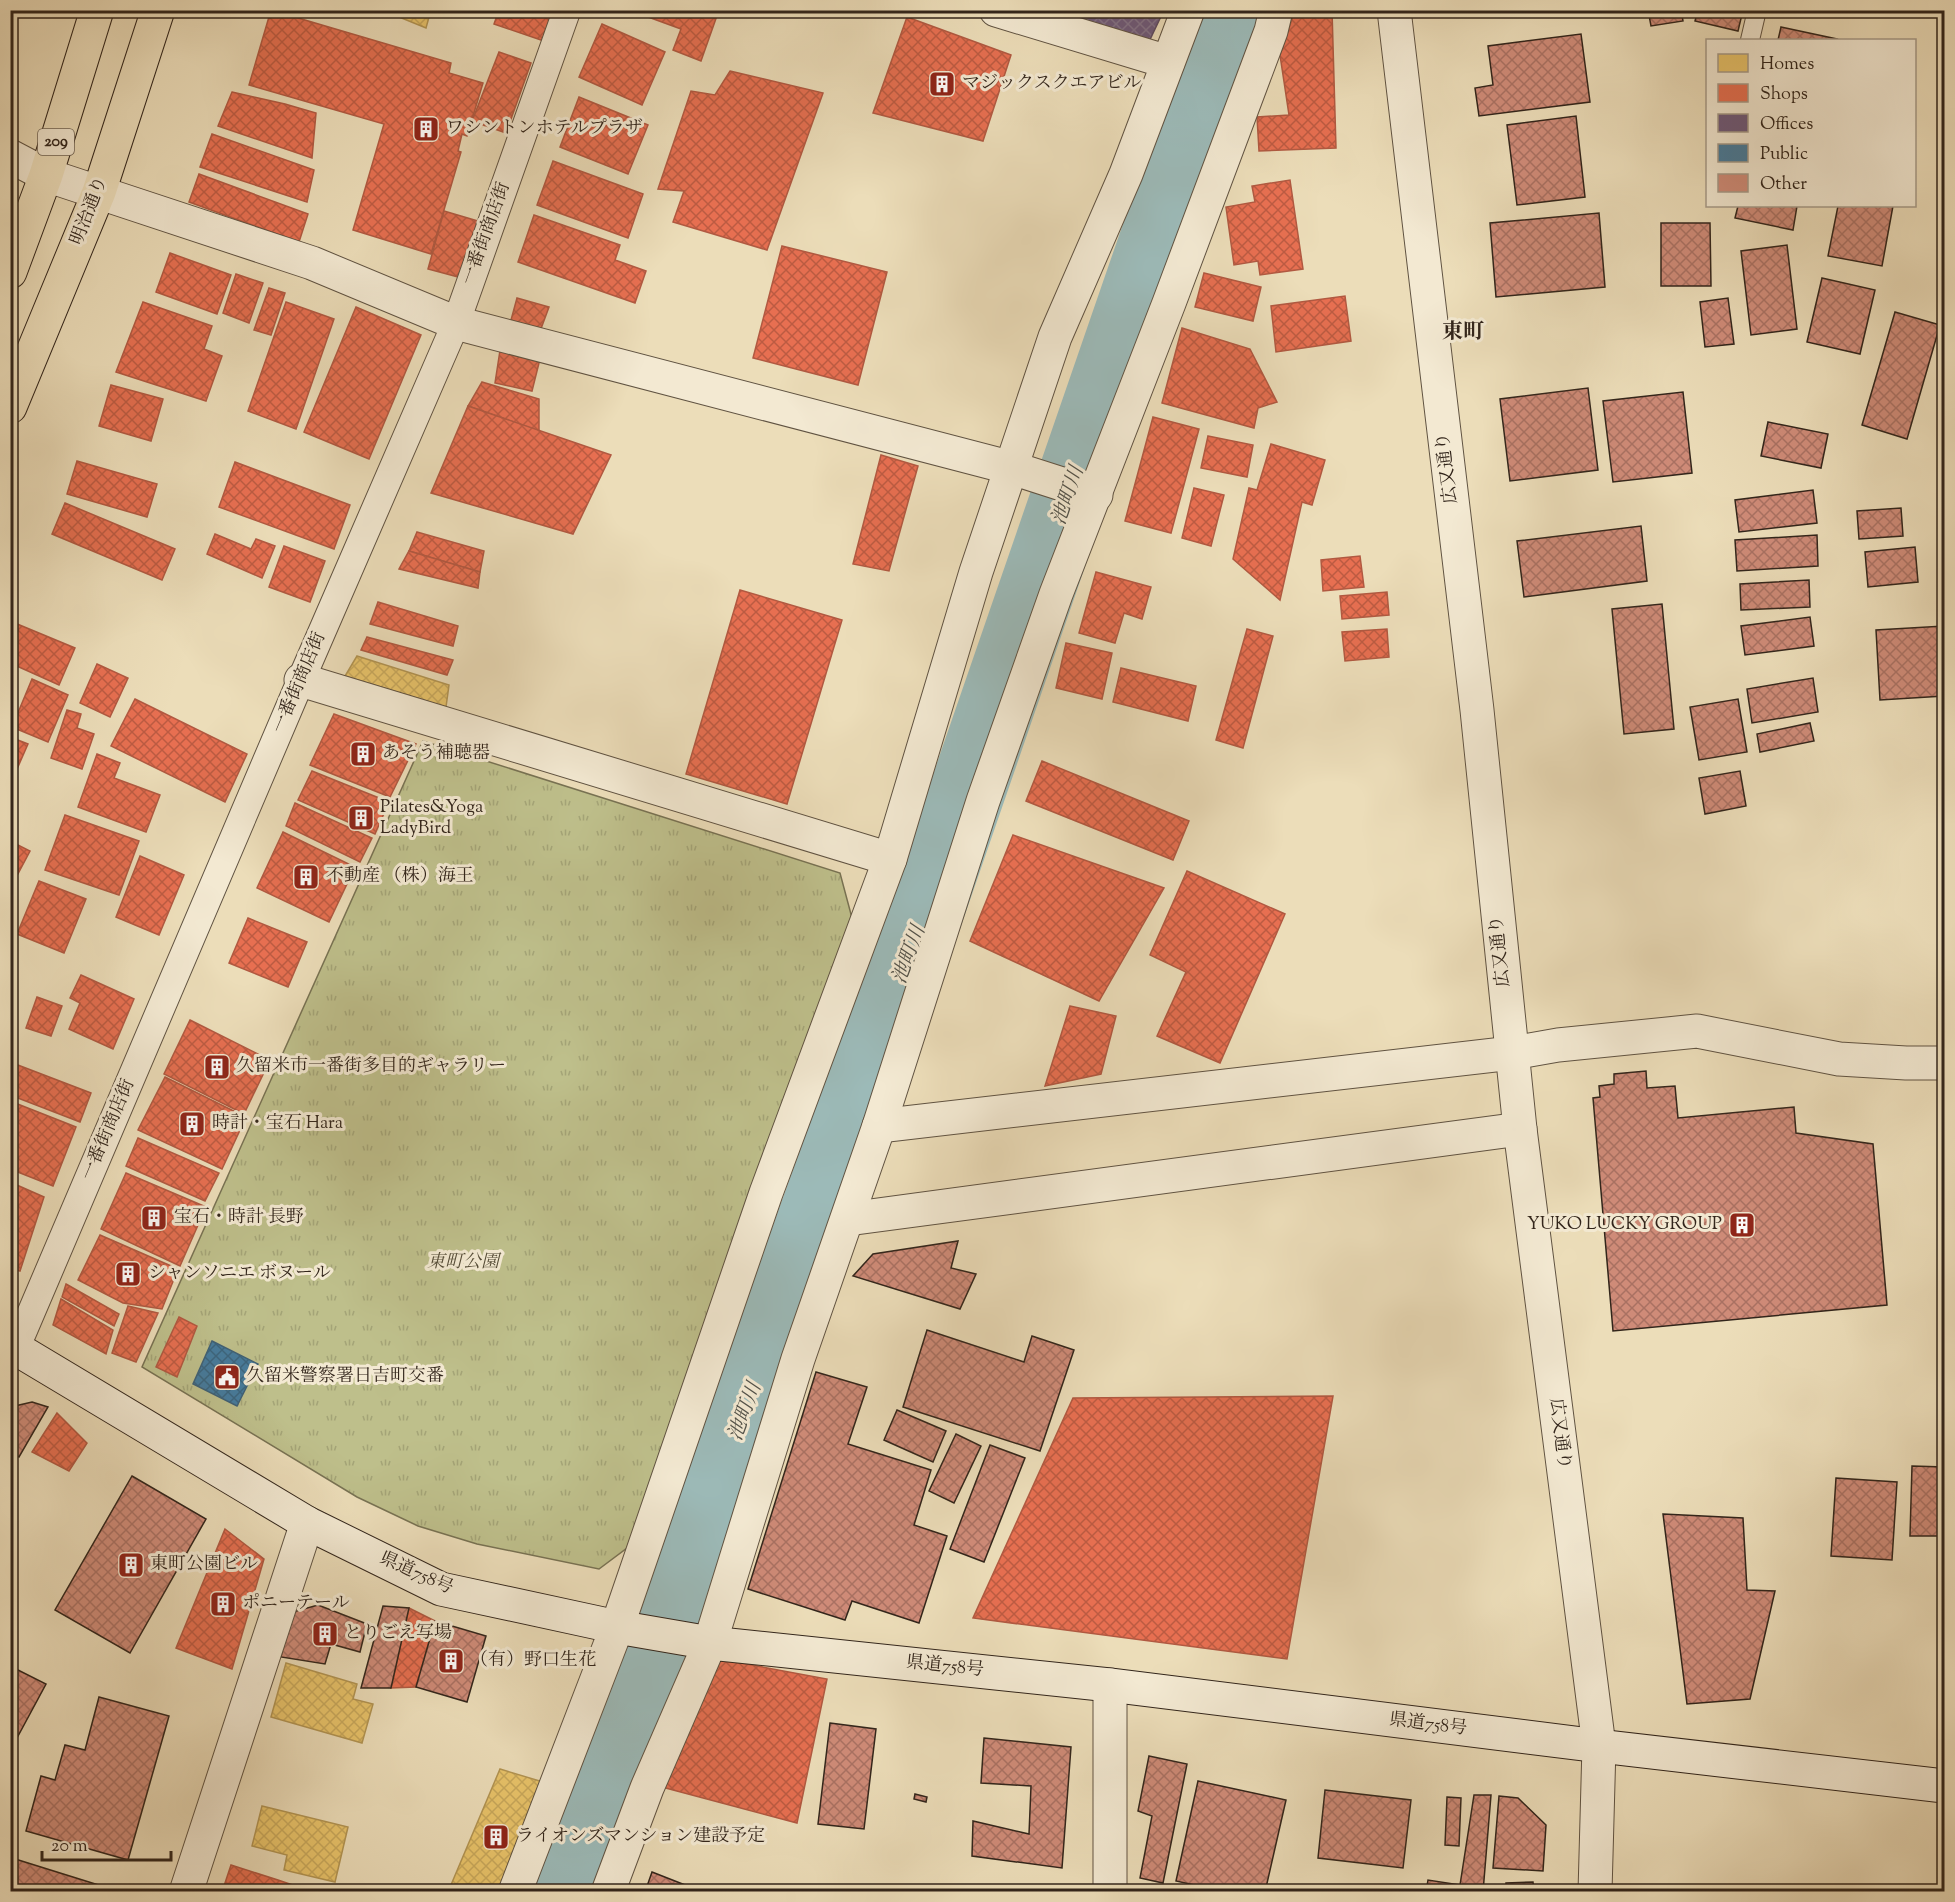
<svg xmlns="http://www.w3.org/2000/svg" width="1955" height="1902" viewBox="0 0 1955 1902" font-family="'Sorts Mill Goudy','Noto Serif JP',serif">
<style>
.park{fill:url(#park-tufts);stroke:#787253;stroke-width:1.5}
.homes{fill:url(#homes-cross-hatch);stroke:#b29452;stroke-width:1.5}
.shops{fill:url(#shops-cross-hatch);stroke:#b15941;stroke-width:1.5}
.offices{fill:url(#offices-cross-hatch);stroke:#5b495e;stroke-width:1.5}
.public{fill:url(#public-cross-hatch);stroke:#3f6176;stroke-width:1.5}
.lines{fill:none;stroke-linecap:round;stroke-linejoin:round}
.river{stroke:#9cbab8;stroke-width:76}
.building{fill:url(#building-cross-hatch);stroke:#32251b;stroke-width:1.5}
.service-casing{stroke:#605342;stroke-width:20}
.pedestrian-casing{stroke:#605342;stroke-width:29}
.minor-casing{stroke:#605342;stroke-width:35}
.tertiary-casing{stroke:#605342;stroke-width:35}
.secondary-casing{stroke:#32251b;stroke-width:35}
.trunk-casing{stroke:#32251b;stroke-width:35}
.service{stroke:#f3e9d2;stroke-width:18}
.pedestrian{stroke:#f3e9d2;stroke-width:27}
.minor{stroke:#f3e9d2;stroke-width:33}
.tertiary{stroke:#f3e9d2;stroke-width:33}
.secondary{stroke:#f3e9d2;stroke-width:33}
.trunk{stroke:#ecddb9;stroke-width:33}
.labels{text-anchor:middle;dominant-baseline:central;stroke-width:6;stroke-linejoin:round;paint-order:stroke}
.shield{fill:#f3e9d2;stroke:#6c6052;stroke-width:1.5}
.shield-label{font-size:16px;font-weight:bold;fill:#32251b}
.poi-label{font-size:18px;fill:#32251b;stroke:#f3e9d2;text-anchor:start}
.street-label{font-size:18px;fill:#32251b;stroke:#f3e9d2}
.park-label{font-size:18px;font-style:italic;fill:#554c37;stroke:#f3e9d2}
.water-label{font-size:20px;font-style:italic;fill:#52524a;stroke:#f3e9d2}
.quarter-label{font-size:21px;font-weight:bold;fill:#32251b;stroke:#f3e9d2}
</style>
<defs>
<pattern id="park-tufts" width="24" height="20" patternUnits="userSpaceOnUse" patternTransform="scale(1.5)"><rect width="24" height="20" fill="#bebf8b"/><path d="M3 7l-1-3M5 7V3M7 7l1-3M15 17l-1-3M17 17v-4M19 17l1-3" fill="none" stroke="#a4a477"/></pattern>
<pattern id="homes-cross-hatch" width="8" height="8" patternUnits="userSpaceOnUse" patternTransform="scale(1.5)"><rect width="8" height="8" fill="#e9c46a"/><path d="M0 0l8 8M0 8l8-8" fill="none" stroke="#c8a85b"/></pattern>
<pattern id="shops-cross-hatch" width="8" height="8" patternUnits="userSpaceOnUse" patternTransform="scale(1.5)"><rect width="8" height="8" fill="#e76f51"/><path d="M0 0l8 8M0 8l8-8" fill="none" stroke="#bc5b42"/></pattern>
<pattern id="offices-cross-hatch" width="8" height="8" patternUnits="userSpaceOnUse" patternTransform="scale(1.5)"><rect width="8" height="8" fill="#6d597a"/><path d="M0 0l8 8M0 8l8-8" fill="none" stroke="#82728a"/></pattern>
<pattern id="public-cross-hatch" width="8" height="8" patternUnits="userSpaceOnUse" patternTransform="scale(1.5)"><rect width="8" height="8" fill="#457b9d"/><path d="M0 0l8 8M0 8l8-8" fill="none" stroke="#3a657f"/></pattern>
<pattern id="building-cross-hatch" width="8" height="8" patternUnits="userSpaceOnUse" patternTransform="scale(1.5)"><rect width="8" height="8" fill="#cf8b78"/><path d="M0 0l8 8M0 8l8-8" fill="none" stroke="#a97162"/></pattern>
</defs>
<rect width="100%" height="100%" fill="#ecddb9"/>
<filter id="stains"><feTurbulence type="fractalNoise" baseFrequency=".00333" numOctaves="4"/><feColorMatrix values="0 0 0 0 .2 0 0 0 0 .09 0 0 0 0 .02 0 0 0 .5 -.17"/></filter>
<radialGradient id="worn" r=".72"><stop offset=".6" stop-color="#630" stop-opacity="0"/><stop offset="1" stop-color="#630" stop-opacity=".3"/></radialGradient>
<polygon class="park" points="423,741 840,873 852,918 627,1548 599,1569 477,1544 418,1526 357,1497 142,1367"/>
<g class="homes">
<polygon points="382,10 431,10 426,28"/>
<polygon points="1464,10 1500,10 1465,16"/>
<polygon points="357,656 449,685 446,707 345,676"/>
<polygon points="286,1663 357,1684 353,1699 373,1704 362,1743 271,1717"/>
<polygon points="500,1769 543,1782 499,1892 448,1892"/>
<polygon points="262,1806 348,1827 335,1882 284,1870 287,1855 252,1846"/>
</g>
<g class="shops">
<polygon points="271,10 451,63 449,73 483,83 467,136 462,134 458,151 461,152 431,254 353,230 384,124 249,85"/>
<polygon points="499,10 555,10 544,41 494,24"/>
<polygon points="629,10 719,10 701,61 673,50 681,29"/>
<polygon points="1295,10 1332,10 1336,148 1259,151 1257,117 1289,115 1280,55"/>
<polygon points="907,17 1011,55 983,141 873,113"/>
<polygon points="602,24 665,52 642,105 579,77"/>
<polygon points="499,52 531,63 506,133 472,121"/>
<polygon points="730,71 823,93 767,250 673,222 684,191 658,189 691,91 715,95"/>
<polygon points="232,92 285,104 316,113 312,158 218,126"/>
<polygon points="579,97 648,125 628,174 560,147"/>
<polygon points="212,134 314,170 307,202 200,167"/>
<polygon points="553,161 643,194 628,238 537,205"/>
<polygon points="199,174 308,214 299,242 189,202"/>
<polygon points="1290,180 1303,269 1260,275 1258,261 1234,265 1226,207 1255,202 1252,186"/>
<polygon points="444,211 478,221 462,278 428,269"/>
<polygon points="534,215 620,245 615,260 646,271 635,303 518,262"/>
<polygon points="782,246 887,272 858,385 753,358"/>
<polygon points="170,253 231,275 217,314 156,292"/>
<polygon points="1204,273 1261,287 1253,321 1195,307"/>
<polygon points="236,274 263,283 249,323 223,313"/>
<polygon points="269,288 285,293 271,335 254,330"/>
<polygon points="1345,296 1351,341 1276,352 1271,306"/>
<polygon points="517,298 549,307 538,337 508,331"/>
<polygon points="143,302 212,326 204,349 222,356 206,401 116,372"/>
<polygon points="286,302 334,319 296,429 248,411"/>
<polygon points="356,307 421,335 369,459 304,432"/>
<polygon points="1182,328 1250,349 1277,402 1258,408 1254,428 1162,403"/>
<polygon points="501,344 540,359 532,391 495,383"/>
<polygon points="482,382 539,399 539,431 468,406"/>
<polygon points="111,385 163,399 151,441 99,426"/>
<polygon points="468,406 611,455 573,534 431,493"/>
<polygon points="1153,417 1199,429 1171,533 1125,521"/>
<polygon points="1208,436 1253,445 1247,477 1201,468"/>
<polygon points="1271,444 1325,460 1312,505 1302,502 1280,600 1233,559 1249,488 1257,490"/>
<polygon points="881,455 918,466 889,571 853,564"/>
<polygon points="77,461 157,484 147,517 67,494"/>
<polygon points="235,462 350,505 334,549 219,507"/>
<polygon points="1194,488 1224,495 1211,546 1182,538"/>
<polygon points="65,503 175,549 162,580 52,534"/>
<polygon points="417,532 484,551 480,572 409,551"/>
<polygon points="215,534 251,549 256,539 275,546 262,578 207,554"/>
<polygon points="284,546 325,561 310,602 269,587"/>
<polygon points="409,551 480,572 478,588 399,569"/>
<polygon points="1360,556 1364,587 1323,591 1321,560"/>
<polygon points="1096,572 1151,587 1142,619 1124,613 1115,643 1079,633"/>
<polygon points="740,590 842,620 787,804 686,774"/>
<polygon points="1387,592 1389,615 1342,619 1340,596"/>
<polygon points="378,602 458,626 453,646 370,624"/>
<polygon points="10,621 75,648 59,685 10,663"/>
<polygon points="1247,629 1273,636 1243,748 1216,740"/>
<polygon points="1387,629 1389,657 1345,661 1342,632"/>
<polygon points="367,637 453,660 447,675 361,650"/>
<polygon points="1066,643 1112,653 1102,699 1056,688"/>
<polygon points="97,664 128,678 110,717 80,703"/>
<polygon points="1121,668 1196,686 1188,721 1113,702"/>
<polygon points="32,679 68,695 48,742 12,727"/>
<polygon points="135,699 247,754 225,802 111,746"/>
<polygon points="67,710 81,714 77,728 94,734 82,769 51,758"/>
<polygon points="334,714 416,744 390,797 310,765"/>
<polygon points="10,737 28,744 10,785"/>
<polygon points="97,754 120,763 114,778 160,795 146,832 78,807"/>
<polygon points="1042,761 1189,821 1173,860 1026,801"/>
<polygon points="312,771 389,802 375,834 298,800"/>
<polygon points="295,803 372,838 360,862 286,826"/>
<polygon points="65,815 139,841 119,895 45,870"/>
<polygon points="283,832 355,867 329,922 257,888"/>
<polygon points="1013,835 1164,888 1099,1001 970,941"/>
<polygon points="10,841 30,851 10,889"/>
<polygon points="140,856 184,875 159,935 116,917"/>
<polygon points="1187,871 1285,914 1220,1063 1157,1036 1186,972 1150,955"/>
<polygon points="39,881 86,899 64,953 17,934"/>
<polygon points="248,918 307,942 288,987 229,963"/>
<polygon points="81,975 134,999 113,1049 69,1029 80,1003 70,998"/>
<polygon points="37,997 62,1006 51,1036 26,1028"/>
<polygon points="1070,1006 1116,1016 1101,1074 1045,1086"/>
<polygon points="190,1020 270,1060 244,1114 164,1074"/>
<polygon points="10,1062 91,1093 80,1122 10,1095"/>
<polygon points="165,1077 246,1117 222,1169 138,1130"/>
<polygon points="10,1101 76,1127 53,1186 10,1169"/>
<polygon points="138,1138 219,1173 205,1201 126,1166"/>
<polygon points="126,1173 206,1207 180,1266 101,1229"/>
<polygon points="10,1182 44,1197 20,1271 10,1268"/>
<polygon points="100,1235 178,1269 162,1309 123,1303 78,1280"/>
<polygon points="66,1284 119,1314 114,1326 62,1297"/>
<polygon points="61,1299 113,1330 106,1354 53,1325"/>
<polygon points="128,1306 158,1313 136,1362 112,1353"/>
<polygon points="179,1317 197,1326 177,1377 156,1367"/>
<polygon points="1333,1396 1287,1659 973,1618 1073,1398"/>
<polygon points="57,1413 87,1443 69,1471 32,1452"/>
<polygon points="225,1529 264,1559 232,1669 176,1648"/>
<polygon points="409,1608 435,1621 416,1687 391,1688"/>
<polygon points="714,1658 827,1679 797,1823 658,1786"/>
<polygon points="231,1865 278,1880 313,1892 222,1892"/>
</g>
<polygon class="offices" points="1062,10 1164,10 1145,50 1057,26"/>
<polygon class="public" points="212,1341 258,1364 237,1406 193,1384"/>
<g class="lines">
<polyline class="river" points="563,1892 652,1675 924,917 1237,10"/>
</g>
<g class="building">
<polygon points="1648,10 1681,10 1683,21 1651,26"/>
<polygon points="1698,10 1743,10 1738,31 1695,21"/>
<polygon points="1781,27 1837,39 1836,40 1778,40"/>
<polygon points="1581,34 1590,102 1479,116 1475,88 1493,85 1488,46"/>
<polygon points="1576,116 1585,197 1517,205 1507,125"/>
<polygon points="1738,206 1797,206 1793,230 1735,218"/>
<polygon points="1838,206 1893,206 1882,266 1828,256"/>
<polygon points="1599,213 1605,287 1496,297 1490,223"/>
<polygon points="1661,223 1710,223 1711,286 1661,286"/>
<polygon points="1787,245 1797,329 1751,335 1741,251"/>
<polygon points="1822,278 1875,290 1860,354 1807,342"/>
<polygon points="1728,298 1734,344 1705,347 1700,302"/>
<polygon points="1895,312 1940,325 1907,439 1862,425"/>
<polygon points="1588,388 1598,470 1510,481 1500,399"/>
<polygon points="1683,392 1692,473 1613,482 1603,401"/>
<polygon points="1768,422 1828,434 1821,468 1761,456"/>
<polygon points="1813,490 1817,523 1739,532 1735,500"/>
<polygon points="1901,508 1903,536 1859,539 1857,511"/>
<polygon points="1641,526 1647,581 1524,597 1517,541"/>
<polygon points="1817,535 1818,566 1737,571 1735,540"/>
<polygon points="1915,547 1918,582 1868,587 1865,552"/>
<polygon points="1809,580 1810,607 1741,610 1740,584"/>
<polygon points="1662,604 1674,729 1624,734 1612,609"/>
<polygon points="1810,617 1814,646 1745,655 1741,626"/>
<polygon points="1944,626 1944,696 1880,700 1876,630"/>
<polygon points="1813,678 1818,712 1752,723 1747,689"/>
<polygon points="1738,699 1747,752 1699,760 1690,707"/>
<polygon points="1810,723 1814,741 1760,752 1757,734"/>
<polygon points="1740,771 1746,806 1705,814 1699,778"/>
<polygon points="1646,1071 1647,1088 1675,1086 1678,1118 1794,1107 1796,1133 1873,1144 1887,1305 1613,1331 1593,1098 1600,1097 1599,1086 1614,1084 1614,1074"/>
<polygon points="958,1241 951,1268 976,1274 960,1309 853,1276 873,1254"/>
<polygon points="927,1330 1024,1362 1032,1336 1074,1350 1040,1451 903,1407"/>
<polygon points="816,1372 867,1387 848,1444 931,1470 914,1525 947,1536 919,1623 852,1601 845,1620 748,1589"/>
<polygon points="32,1402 48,1407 19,1457 10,1452 10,1415 15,1406"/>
<polygon points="897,1410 946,1431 933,1462 884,1440"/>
<polygon points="956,1434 981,1446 954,1503 929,1491"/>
<polygon points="990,1445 1025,1458 984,1562 950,1549"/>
<polygon points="1912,1466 1944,1467 1944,1536 1910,1536"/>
<polygon points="132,1476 206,1519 130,1653 55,1610"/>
<polygon points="1836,1478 1897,1482 1892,1560 1831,1556"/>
<polygon points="1663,1514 1743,1518 1747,1590 1775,1591 1750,1699 1687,1704"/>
<polygon points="318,1605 367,1624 360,1652 331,1644 325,1664 281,1657 289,1613"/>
<polygon points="383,1606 409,1608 391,1688 361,1688"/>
<polygon points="435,1621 486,1636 467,1702 416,1687"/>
<polygon points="1944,1628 1944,1670 1941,1670"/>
<polygon points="10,1666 46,1684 10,1751"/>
<polygon points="99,1697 169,1716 128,1860 26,1831 41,1776 55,1780 65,1745 85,1750"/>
<polygon points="830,1723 876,1729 864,1829 818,1824"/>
<polygon points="984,1738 1071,1747 1062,1868 972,1856 973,1821 1029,1834 1031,1786 981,1783"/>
<polygon points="1149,1756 1187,1764 1163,1883 1140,1878 1152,1816 1138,1811"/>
<polygon points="1198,1781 1286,1800 1265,1892 1226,1892 1176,1881"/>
<polygon points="1325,1790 1411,1800 1403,1868 1318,1858"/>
<polygon points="915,1794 927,1797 926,1802 914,1799"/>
<polygon points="1474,1795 1491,1795 1483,1892 1426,1892 1428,1880 1460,1885"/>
<polygon points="1499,1796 1518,1798 1546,1825 1543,1871 1493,1868"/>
<polygon points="1447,1797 1461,1798 1459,1846 1445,1845"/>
<polygon points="12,1858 121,1892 10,1892 10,1863"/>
<polygon points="652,1872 703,1892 645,1892"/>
<polygon points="1533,1882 1534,1892 1506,1892 1506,1883"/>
</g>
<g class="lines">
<defs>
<polyline id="service" points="1750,40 1757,10"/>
<polyline id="pedestrian" points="16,1348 301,680 456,323 567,10"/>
<g id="minor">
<polyline points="996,10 1168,62"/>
<polyline points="10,156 46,175 312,263 456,323 1012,468 1096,495"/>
<polyline points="301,680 890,859"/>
<polyline points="879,1126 1512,1053 1558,1045 1697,1031 1839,1059 1906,1063 1944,1063"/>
<polyline points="848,1219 1520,1129"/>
<polyline points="186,1892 307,1523"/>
<polyline points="515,1892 617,1627 766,1193 890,859 976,572 1055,337 1126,174 1188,10"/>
<polyline points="608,1892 647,1788 710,1643 798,1359 879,1126 983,801 1056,594 1169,303 1271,31 1276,10"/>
<polyline points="1110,1892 1110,1685"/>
</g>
<polyline id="tertiary" points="1394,10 1477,710 1520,1129 1599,1746 1595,1892"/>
<polyline id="secondary" points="10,1345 307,1523 441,1589 617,1627 710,1643 1110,1685 1599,1746 1944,1786"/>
<g id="trunk">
<polyline points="10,272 46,175 97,10"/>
<polyline points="10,407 99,192 158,10"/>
</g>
</defs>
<use href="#service" class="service-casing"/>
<use href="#pedestrian" class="pedestrian-casing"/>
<use href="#minor" class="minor-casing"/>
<use href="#tertiary" class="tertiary-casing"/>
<use href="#secondary" class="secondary-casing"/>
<use href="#trunk" class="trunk-casing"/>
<use href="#service" class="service"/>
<use href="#pedestrian" class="pedestrian"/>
<use href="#minor" class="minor"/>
<use href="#tertiary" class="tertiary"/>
<use href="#secondary" class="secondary"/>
<use href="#trunk" class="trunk"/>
</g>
<defs>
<symbol id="building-square" viewBox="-11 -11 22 22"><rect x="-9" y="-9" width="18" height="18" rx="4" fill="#8f2418" stroke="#f3e9d2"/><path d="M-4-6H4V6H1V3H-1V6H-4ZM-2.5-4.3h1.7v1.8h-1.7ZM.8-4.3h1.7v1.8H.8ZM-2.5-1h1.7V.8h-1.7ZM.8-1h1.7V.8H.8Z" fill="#fff"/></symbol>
<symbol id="civic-square" viewBox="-11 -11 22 22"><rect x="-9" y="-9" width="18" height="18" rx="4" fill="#8f2418" stroke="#f3e9d2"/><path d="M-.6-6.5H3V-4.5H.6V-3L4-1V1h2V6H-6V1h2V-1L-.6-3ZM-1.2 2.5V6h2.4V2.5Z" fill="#fff"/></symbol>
</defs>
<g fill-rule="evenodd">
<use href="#building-square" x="927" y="69" width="30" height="30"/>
<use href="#building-square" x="411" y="114" width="30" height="30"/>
<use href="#building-square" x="348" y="739" width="30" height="30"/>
<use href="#building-square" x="346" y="803" width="30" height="30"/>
<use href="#building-square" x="291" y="862" width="30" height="30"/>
<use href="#building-square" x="202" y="1052" width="30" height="30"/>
<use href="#building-square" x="177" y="1109" width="30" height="30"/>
<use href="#building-square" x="139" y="1203" width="30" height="30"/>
<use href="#building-square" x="1727" y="1210" width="30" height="30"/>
<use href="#building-square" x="113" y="1259" width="30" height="30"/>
<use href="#civic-square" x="212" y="1362" width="30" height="30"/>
<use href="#building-square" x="116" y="1550" width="30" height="30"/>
<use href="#building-square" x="208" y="1589" width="30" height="30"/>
<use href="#building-square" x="310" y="1619" width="30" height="30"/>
<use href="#building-square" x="436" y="1646" width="30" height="30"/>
<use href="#building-square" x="481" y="1822" width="30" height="30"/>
</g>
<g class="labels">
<rect class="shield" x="38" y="129" width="36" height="26" rx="4.5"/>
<g class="shield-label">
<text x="56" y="142">209</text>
</g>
<g class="poi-label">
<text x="962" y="84">マジックスクエアビル</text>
<text x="446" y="129">ワシントンホテルプラザ</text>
<text x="382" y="754">あそう補聴器</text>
<text x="380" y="808">Pilates&amp;Yoga<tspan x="380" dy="21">LadyBird</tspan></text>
<text x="326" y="877">不動産 （株）海王</text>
<text x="236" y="1067">久留米市一番街多目的ギャラリー</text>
<text x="212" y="1124">時計・宝石 Hara</text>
<text x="174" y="1218">宝石・時計 長野</text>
<text x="1722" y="1225" text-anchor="end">YUKO LUCKY GROUP</text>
<text x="148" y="1274">シャンソニエ ボヌール</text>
<text x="246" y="1377">久留米警察署日吉町交番</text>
<text x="150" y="1565">東町公園ビル</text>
<text x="242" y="1604">ポニーテール</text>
<text x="344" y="1634">とりごえ写場</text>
<text x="470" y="1661">（有）野口生花</text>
<text x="516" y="1837">ライオンズマンション建設予定</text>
</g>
<g class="street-label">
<text transform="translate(90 211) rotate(-69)">明治通り</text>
<text transform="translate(487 234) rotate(-70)">一番街商店街</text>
<text transform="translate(1448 468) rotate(-97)">広又通り</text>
<text transform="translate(300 683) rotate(-67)">一番街商店街</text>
<text transform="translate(1501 951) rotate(-96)">広又通り</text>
<text transform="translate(109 1130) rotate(-67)">一番街商店街</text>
<text transform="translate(1559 1434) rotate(83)">広又通り</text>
<text transform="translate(416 1574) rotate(24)">県道758号</text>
<text transform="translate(945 1667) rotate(6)">県道758号</text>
<text transform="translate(1428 1725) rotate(7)">県道758号</text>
</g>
<g class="park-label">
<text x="463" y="1263">東町公園</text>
</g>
<g class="water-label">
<text transform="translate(1069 496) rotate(-71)">池町川</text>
<text transform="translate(910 955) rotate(-70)">池町川</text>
<text transform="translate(746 1412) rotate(-70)">池町川</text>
</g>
<g class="quarter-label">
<text x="1463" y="333">東町</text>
</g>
</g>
<rect width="1955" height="1902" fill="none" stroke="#ecddb9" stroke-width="36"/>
<rect x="12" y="12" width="1931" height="1878" fill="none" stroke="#32251b" stroke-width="3"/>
<rect x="18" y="18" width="1919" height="1866" fill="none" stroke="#32251b" stroke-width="1.5"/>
<rect x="1706" y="39" width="210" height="168" fill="#f3e9d2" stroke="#a69b89" stroke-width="1.5"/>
<rect x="1718" y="54" width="30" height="18" fill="#e9c46a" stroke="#a69b89" stroke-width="1.5"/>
<text x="1760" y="69" font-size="18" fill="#32251b">Homes</text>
<rect x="1718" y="84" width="30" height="18" fill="#e76f51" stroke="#a69b89" stroke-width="1.5"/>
<text x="1760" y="99" font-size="18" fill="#32251b">Shops</text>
<rect x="1718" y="114" width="30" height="18" fill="#6d597a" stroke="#a69b89" stroke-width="1.5"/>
<text x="1760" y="129" font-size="18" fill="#32251b">Offices</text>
<rect x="1718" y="144" width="30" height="18" fill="#457b9d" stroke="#a69b89" stroke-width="1.5"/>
<text x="1760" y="159" font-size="18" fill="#32251b">Public</text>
<rect x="1718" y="174" width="30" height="18" fill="#cf8b78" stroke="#a69b89" stroke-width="1.5"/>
<text x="1760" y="189" font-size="18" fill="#32251b">Other</text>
<path d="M42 1851v9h129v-9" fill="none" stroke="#32251b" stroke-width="3"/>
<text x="51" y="1851" font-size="18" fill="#32251b" stroke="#f3e9d2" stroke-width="4.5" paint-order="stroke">20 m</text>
<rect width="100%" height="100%" filter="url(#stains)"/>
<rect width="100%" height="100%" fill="url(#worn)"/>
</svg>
